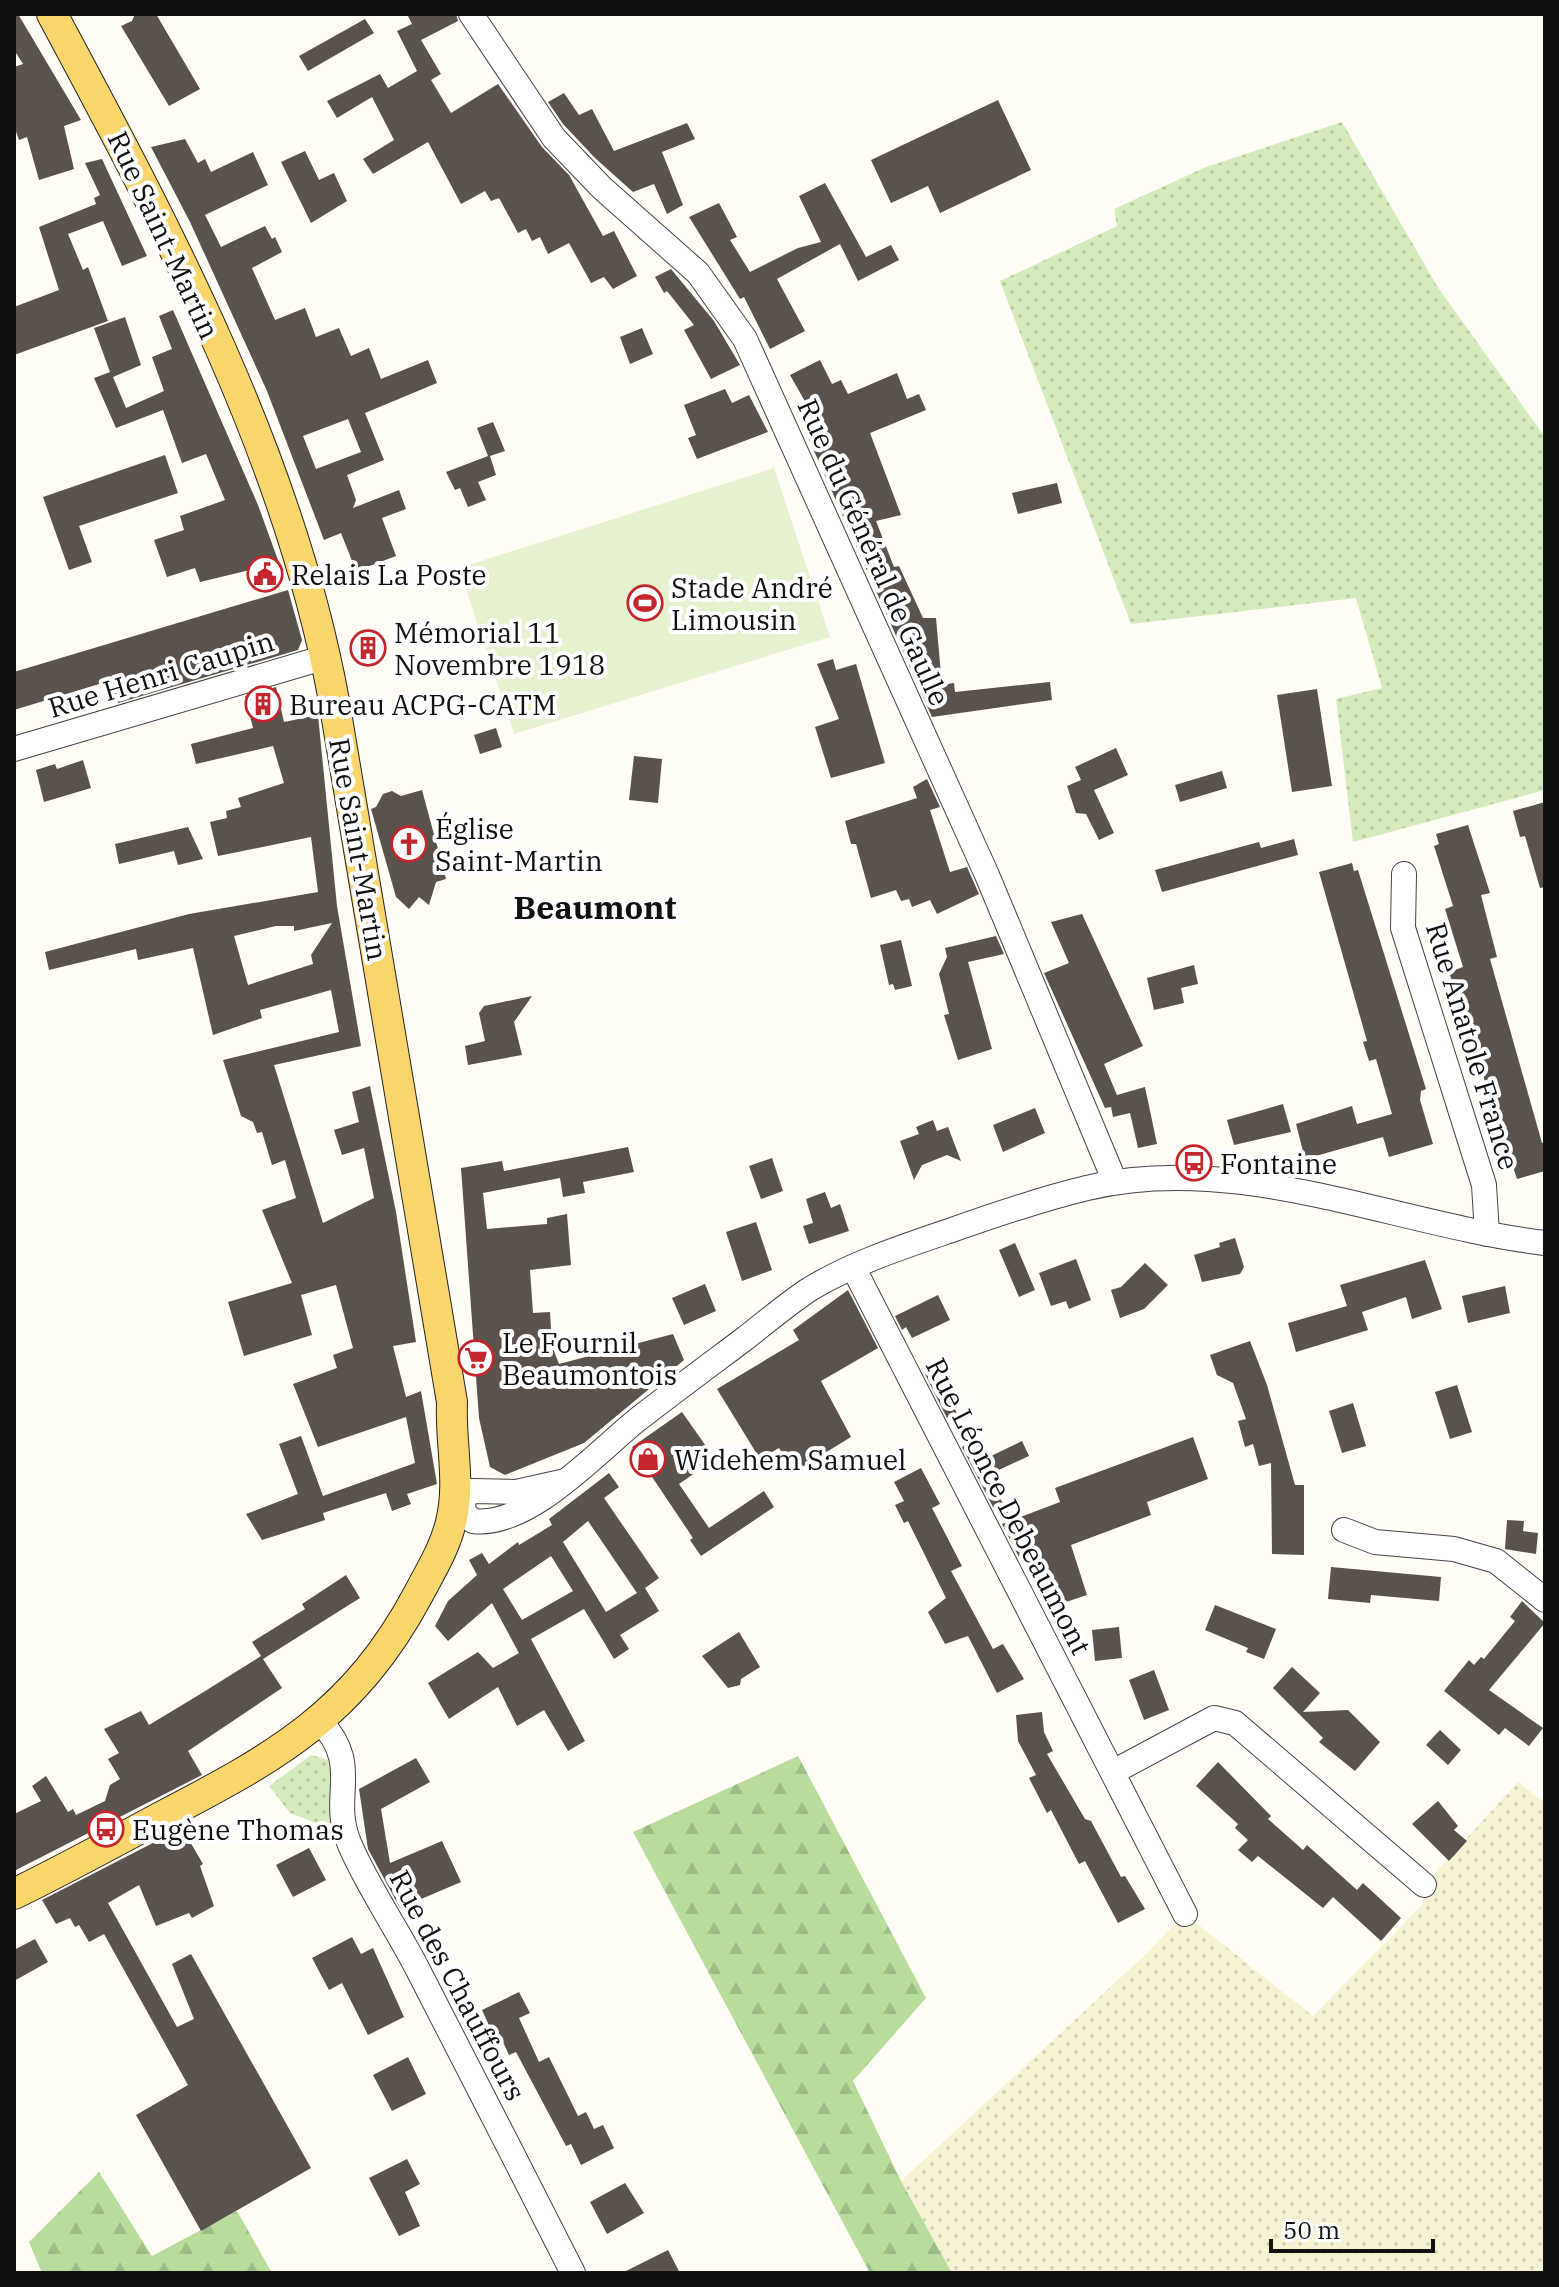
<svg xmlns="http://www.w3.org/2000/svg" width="1559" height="2287" viewBox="0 0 1559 2287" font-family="'IBM Plex Serif',serif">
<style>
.farmland{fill:url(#farmland-dots)}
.grass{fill:url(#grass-dots)}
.forest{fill:url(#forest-firs)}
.pitch{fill:#e6f2cf}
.building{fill:#5a524d;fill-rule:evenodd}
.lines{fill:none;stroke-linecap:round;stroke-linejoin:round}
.minor-casing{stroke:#444;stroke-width:26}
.major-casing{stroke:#222;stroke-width:32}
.minor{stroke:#fff;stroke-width:24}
.major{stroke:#f9d66b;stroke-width:30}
.labels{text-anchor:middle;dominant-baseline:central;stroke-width:8;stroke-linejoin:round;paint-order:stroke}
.street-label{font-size:28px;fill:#111;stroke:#fff}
.poi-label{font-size:28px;fill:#111;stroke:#fff;text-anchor:start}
.quarter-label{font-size:32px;font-weight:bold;fill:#111;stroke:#fff}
</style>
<defs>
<pattern id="farmland-dots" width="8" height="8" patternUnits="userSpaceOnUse" patternTransform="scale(2)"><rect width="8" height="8" fill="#f6f3d4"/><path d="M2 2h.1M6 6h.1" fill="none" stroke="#d2cfb5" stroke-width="1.8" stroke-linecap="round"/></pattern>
<pattern id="grass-dots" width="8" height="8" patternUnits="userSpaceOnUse" patternTransform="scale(2)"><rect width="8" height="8" fill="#d5ebbd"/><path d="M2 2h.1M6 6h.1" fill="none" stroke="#b6c8a1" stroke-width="1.8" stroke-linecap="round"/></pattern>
<pattern id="forest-firs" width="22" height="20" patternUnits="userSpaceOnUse" patternTransform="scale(2)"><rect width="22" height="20" fill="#b9dc9c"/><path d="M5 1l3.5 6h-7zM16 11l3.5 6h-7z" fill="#9ebc85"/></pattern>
</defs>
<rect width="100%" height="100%" fill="#fffdf5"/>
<polygon class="farmland" points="1518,1782 1545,1803 1545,2273 952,2273 901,2181 1145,1955 1185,1914 1313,2016 1423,1904 1424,1885"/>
<g class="grass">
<polygon points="1342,122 1437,286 1545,437 1545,790 1353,842 1336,699 1382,688 1356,598 1131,624 1000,281 1117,226 1114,209 1206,167"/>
<path d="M311,1755L332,1761C339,1784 328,1805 331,1829L290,1813L269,1786Z"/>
</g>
<g class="forest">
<polygon points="798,1756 926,1998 853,2081 901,2181 952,2273 870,2273 633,1832"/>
<polygon points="99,2172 152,2256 237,2211 272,2273 42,2273 29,2242"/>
</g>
<polygon class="pitch" points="774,468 830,637 514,734 459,568"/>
<g class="building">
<polygon points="14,14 18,14 81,120 64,126 74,169 39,180 27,137 19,140 14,126 14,67 23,64 14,50"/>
<polygon points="135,14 156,14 200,89 169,106 121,26 132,21"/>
<polygon points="407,14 456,14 458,21 421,40 441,74 431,80 451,113 498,84 542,147 569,175 603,236 614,231 637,276 613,289 604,277 591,283 569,243 548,254 540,237 532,241 526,229 518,233 499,198 491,201 485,191 461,204 428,142 373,174 363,159 394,140 372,97 337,118 327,101 380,74 388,88 417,71 397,31 412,24"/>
<polygon points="365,19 374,33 308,71 299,56"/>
<polygon points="564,93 579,115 592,109 614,151 687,123 695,139 662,152 683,205 667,214 654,184 633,192 595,158 563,124 548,102"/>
<polygon points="998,100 1031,170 940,213 928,186 891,203 871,160"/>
<path d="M185,139L198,163L205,159L211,172L253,152L268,185L205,215L221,247L265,226L272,239L275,237L282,252L252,268L275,320L305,308L316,337L339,328L351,356L369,348L381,379L428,360L437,383L365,413L384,460L347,475L356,500L353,508L399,490L406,509L382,518L396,556L356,571L341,533L324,540L267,391L190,222L151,147ZM348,419L361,452L316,469L303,436Z"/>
<polygon points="305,151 319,180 334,173 347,201 311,223 281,162"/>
<polygon points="102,159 147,256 122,266 103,221 68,234 83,270 88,267 108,321 14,355 14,307 59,290 39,227 96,204 94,198 100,195 85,163"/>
<polygon points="825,183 866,257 891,245 899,260 858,281 840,244 777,279 805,331 770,349 744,297 740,299 689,217 719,203 737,237 730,240 750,272 798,248 821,242 799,196"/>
<polygon points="671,269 714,321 740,365 711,379 684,330 694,325 667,291 664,293 655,277"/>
<polygon points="173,310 258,505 279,563 200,582 195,568 167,577 154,540 184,530 180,516 225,500 206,454 182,463 163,410 116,428 94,378 110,372 94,328 125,317 141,365 113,377 126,408 164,391 152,357 172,349 159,316"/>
<polygon points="642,328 653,354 630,364 620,337"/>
<polygon points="820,360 832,384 841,380 848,394 897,373 907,399 919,394 926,410 870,433 901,515 876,521 894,567 899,566 923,618 936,618 942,685 954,683 955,692 1050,682 1052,700 932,717 803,426 807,424 803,416 811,412 790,375"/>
<polygon points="725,389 732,403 749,395 768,432 697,459 688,438 696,435 684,405"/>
<polygon points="493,422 505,451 490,456 496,475 478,482 486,500 468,507 460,488 455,490 446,472 488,456 477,428"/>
<polygon points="165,455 178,493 79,526 92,562 69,570 43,497"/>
<polygon points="1057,483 1062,503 1018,514 1012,493"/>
<polygon points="288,590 302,640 298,650 118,703 109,681 14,710 14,672"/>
<circle cx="368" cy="649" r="9"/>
<polygon points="833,659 836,670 856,664 885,763 831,778 815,727 839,719 817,664"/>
<path d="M276,687L284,722L318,715L337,906L361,1046L274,1065L323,1223L374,1198L364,1148L342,1155L334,1130L359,1122L352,1092L370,1086L396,1212L416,1342L393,1346L406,1397L421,1391L437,1484L407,1494L411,1504L392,1511L386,1493L323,1513L325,1520L262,1540L246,1514L298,1494L279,1444L301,1436L323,1496L415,1463L406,1417L318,1447L293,1384L337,1368L333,1355L353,1348L336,1285L301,1295L312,1335L244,1356L228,1302L292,1283L262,1210L296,1198L285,1160L272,1165L262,1132L257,1133L253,1122L241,1116L223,1060L339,1032L331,990L260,1010L262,1018L213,1035L193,948L138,960L136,949L49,970L45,952L189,914L318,892L311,837L218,856L210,822L227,818L226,811L241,807L238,798L284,783L273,746L196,764L191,744L253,728L245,696ZM332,923L311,955L313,964L248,985L234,936L276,926H294V931Z"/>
<polygon points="1317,689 1332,786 1292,792 1277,695"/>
<polygon points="496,728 502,747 480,754 474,735"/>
<polygon points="1116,748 1128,775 1094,790 1114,833 1099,840 1086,814 1076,813 1067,786 1081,780 1075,767"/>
<polygon points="634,756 662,759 658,803 629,800"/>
<polygon points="83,760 91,788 44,802 36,770 55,764 57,769"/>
<polygon points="1222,771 1227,788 1180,802 1175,785"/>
<polygon points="927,779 940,807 930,810 950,872 967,867 979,894 937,914 930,900 912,907 909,899 901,901 896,890 871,898 856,844 851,844 845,821 917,798 913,787"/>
<polygon points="422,790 446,879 436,882 429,905 419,897 409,909 396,897 371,809 376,807 383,794 392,791 401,796"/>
<polygon points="1545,802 1545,887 1540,888 1525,836 1520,837 1513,811"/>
<polygon points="1468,825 1490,893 1481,895 1497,957 1490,959 1542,1143 1545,1142 1545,1171 1517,1179 1449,972 1463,967 1445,909 1453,906 1434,846 1439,844 1436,834"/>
<polygon points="188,827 203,859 178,865 174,851 119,864 115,844"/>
<polygon points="1294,839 1298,855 1162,892 1155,870 1259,842 1261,848"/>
<polygon points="1352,863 1354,871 1358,870 1426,1089 1421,1091 1420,1100 1433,1144 1389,1157 1383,1137 1305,1159 1296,1124 1352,1106 1357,1124 1392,1114 1376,1059 1369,1061 1363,1042 1367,1041 1319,872"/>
<polygon points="1082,914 1143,1046 1104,1064 1117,1095 1145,1087 1157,1144 1138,1148 1130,1113 1113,1117 1111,1107 1105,1108 1044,973 1069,963 1051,922"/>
<polygon points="996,936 1004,954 968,962 992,1049 958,1060 944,1015 949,1014 939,974 947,957 945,948"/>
<polygon points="901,940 912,986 895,990 893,984 889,985 880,945"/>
<polygon points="1194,965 1198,984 1181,988 1184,1003 1154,1010 1147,978"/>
<polygon points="532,996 514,1022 522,1055 468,1065 465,1046 485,1041 479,1013 484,1006"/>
<polygon points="1283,1104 1291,1132 1234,1145 1227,1120"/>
<polygon points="1035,1108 1045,1133 1003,1152 993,1125"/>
<polygon points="933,1120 937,1131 948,1127 961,1161 947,1155 922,1165 914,1180 900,1141 919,1134 916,1127"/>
<polygon points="628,1147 634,1172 583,1182 585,1193 563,1197 560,1178 483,1193 487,1229 547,1224 547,1218 567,1214 571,1265 530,1270 533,1313 550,1312 552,1346 559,1364 673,1334 684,1360 584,1443 505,1475 490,1467 479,1418 461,1168 502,1161 504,1171"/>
<polygon points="772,1158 783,1191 761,1199 749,1166"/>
<polygon points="825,1192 831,1208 840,1204 849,1231 809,1244 803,1226 813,1223 806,1199"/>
<polygon points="756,1222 772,1270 742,1281 726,1232"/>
<polygon points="1235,1238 1244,1267 1240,1274 1202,1282 1194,1255 1220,1247 1219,1243"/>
<polygon points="1015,1243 1035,1290 1019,1297 999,1250"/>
<polygon points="1076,1259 1091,1300 1069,1309 1066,1301 1051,1306 1039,1273"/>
<polygon points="1425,1260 1442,1309 1412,1319 1406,1297 1362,1312 1368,1330 1296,1352 1288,1323 1347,1306 1340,1285"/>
<polygon points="1145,1263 1168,1285 1144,1309 1120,1318 1111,1290 1121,1287"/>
<polygon points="705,1284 716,1311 684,1325 672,1298"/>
<polygon points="1505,1286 1510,1313 1468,1323 1462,1296"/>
<polygon points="848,1290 878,1348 821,1381 851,1437 794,1472 779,1448 760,1459 717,1389 799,1340 793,1330"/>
<polygon points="938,1295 950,1320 912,1338 906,1327 902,1330 895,1316"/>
<polygon points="1250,1341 1267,1385 1295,1485 1304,1485 1304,1555 1272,1554 1271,1463 1259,1466 1253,1444 1245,1447 1238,1421 1246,1419 1233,1383 1217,1375 1210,1355"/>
<polygon points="934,1369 957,1413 947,1418 925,1374"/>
<polygon points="1457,1385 1472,1432 1450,1439 1435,1392"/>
<polygon points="1353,1403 1366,1446 1342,1453 1329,1411"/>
<polygon points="682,1412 715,1459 679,1484 709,1528 764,1491 774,1507 701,1556 690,1540 693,1538 632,1447"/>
<polygon points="1193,1437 1208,1479 1147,1502 1151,1515 1071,1545 1087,1595 1060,1604 1040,1556 1022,1563 1002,1524 1060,1502 1055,1488"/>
<polygon points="1022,1441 1029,1456 988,1475 1010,1517 993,1507 962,1447 972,1442 975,1449 982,1445 989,1457"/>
<polygon points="921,1468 940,1504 932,1508 962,1566 951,1571 993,1649 1003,1644 1024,1679 997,1693 968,1636 945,1644 928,1612 946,1598 908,1521 904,1523 895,1505 904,1501 894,1482"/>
<path d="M609,1473L619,1487L604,1498L659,1578L645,1588L659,1611L620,1635L629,1649L614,1659L584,1609L531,1639L585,1741L568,1751L544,1710L517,1726L498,1687L449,1719L428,1683L478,1652L493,1668L519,1653L492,1603L448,1641L435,1626L448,1601L477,1575L469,1560L482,1553L489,1564L518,1542L519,1545L552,1525L549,1519ZM588,1521L637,1593L606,1612L563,1542ZM551,1556L573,1591L522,1620L503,1589Z"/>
<polygon points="1507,1520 1524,1521 1523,1531 1538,1533 1536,1554 1505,1549"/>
<polygon points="1331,1567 1441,1577 1439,1601 1371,1595 1370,1603 1328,1599"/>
<polygon points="346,1575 360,1598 263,1659 282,1688 188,1751 202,1775 14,1871 14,1814 41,1801 32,1786 46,1776 68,1812 73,1809 76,1815 105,1801 110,1785 120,1779 108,1759 119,1753 104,1729 141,1711 149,1725 202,1693 261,1656 252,1642 305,1609 302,1604"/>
<polygon points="1522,1601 1545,1623 1489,1690 1543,1728 1529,1746 1505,1728 1499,1735 1444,1691 1469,1660 1474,1665 1481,1657 1484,1659 1515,1621 1510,1617"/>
<polygon points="1215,1605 1276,1629 1264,1659 1246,1652 1248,1648 1205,1630"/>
<polygon points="1119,1627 1122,1658 1095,1661 1092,1630"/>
<polygon points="739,1632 760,1667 741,1679 740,1685 728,1688 702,1656"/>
<polygon points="1292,1667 1320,1693 1303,1712 1348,1710 1380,1742 1355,1771 1319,1742 1323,1738 1273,1688"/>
<polygon points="1154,1670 1169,1710 1144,1720 1129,1680"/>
<polygon points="1042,1712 1044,1732 1053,1751 1047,1754 1085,1819 1091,1821 1121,1877 1125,1876 1145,1909 1118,1923 1085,1861 1079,1864 1051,1810 1047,1813 1029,1778 1036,1775 1018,1741 1016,1715"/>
<polygon points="1440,1730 1461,1750 1448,1765 1426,1745"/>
<polygon points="416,1758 430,1782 381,1809 390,1863 442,1841 461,1882 400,1908 368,1849 359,1789"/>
<polygon points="1218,1762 1271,1816 1268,1819 1303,1850 1307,1845 1357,1890 1363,1883 1401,1918 1381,1941 1333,1897 1323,1908 1258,1856 1252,1862 1238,1850 1248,1840 1235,1828 1238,1824 1196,1786"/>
<polygon points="1438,1801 1458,1826 1454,1830 1467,1841 1449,1861 1412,1824"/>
<polygon points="182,1828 203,1864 200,1866 214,1906 192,1918 189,1913 156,1926 139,1885 108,1903 177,2027 194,2019 172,1964 191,1954 311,2168 201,2231 136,2115 188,2085 104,1934 89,1942 79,1925 75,1927 70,1918 56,1924 42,1900"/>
<polygon points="309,1848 326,1880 293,1897 276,1865"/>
<polygon points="352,1937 361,1954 373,1948 404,2017 368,2035 342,1983 329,1990 312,1958"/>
<polygon points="35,1939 48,1962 14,1981 14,1950"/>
<polygon points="519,1992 530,2013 519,2018 539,2062 549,2057 578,2116 586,2112 594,2129 603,2125 614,2148 581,2165 571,2144 566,2146 516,2052 509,2055 497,2029 492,2032 482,2010"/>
<polygon points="408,2057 426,2094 392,2111 373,2075"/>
<polygon points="407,2159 420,2184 405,2192 420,2226 399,2236 369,2178"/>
<polygon points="625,2183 644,2213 607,2234 590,2202"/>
<polygon points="668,2250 680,2273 622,2273"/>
</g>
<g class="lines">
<defs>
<g id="minor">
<polyline points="471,14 554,138 602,188 698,273 745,339 987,875 1115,1182"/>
<polyline points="14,749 326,657"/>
<polyline points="1404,874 1403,928 1484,1185 1487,1234"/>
<polyline points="853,1267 1185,1914"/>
<path d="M464,1489L463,1512L473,1521C528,1528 595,1454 637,1420C672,1393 707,1367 743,1340C765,1323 787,1304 810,1289C853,1263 902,1247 949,1231C994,1215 1041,1199 1087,1188C1239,1151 1395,1225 1545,1243"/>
<polyline points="464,1496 473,1491 516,1492 561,1482"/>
<polyline points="1344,1530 1375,1542 1454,1549 1496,1561 1545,1600"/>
<path d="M319,1720C364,1767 328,1795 350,1845C368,1887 396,1927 417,1968C470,2070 521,2171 573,2273"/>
<polyline points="1113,1772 1214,1718 1235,1723 1424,1885"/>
</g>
<path id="major" d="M14,1894C63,1870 111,1844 159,1818C276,1757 354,1715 419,1593C431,1570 445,1548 451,1522C461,1481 450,1443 452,1402L334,701C290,458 168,230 52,14"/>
</defs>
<use href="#minor" class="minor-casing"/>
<use href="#major" class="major-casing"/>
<use href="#minor" class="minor"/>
<use href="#major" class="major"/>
</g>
<defs>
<symbol id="civic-ring" viewBox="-11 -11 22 22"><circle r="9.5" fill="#fff" stroke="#c4262e" stroke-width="1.5"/><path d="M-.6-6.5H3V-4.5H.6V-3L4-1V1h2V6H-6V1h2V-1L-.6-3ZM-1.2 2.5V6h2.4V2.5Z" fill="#c4262e"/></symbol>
<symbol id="stadium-ring" viewBox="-11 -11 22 22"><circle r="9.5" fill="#fff" stroke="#c4262e" stroke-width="1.5"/><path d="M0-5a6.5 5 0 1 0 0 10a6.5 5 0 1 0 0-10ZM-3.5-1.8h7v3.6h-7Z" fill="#c4262e"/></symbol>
<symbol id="building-ring" viewBox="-11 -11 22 22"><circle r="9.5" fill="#fff" stroke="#c4262e" stroke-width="1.5"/><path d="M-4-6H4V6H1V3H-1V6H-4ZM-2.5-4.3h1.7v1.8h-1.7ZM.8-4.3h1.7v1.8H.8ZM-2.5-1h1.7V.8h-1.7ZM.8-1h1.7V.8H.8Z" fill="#c4262e"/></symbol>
<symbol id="church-ring" viewBox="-11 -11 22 22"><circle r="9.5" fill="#fff" stroke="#c4262e" stroke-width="1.5"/><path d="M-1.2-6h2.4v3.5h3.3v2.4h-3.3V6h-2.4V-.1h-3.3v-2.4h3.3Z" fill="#c4262e"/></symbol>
<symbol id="bus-ring" viewBox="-11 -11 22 22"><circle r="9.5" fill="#fff" stroke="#c4262e" stroke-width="1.5"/><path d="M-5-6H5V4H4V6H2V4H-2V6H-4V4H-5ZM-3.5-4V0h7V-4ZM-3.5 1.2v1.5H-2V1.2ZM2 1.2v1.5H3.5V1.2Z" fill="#c4262e"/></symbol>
<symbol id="supermarket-ring" viewBox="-11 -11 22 22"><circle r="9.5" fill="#fff" stroke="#c4262e" stroke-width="1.5"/><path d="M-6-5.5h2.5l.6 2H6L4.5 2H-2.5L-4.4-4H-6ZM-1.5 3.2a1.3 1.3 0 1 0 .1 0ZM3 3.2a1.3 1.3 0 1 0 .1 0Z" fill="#c4262e"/></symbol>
<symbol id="shop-ring" viewBox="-11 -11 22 22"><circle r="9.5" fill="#fff" stroke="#c4262e" stroke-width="1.5"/><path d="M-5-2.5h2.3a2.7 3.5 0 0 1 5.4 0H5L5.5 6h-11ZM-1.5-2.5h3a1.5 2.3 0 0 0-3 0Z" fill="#c4262e"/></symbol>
</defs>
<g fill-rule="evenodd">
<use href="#civic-ring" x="245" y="554" width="40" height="40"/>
<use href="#stadium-ring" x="625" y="583" width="40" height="40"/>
<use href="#building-ring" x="348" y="628" width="40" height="40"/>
<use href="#building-ring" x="243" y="684" width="40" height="40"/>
<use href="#church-ring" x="389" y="824" width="40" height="40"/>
<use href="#bus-ring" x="1174" y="1143" width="40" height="40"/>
<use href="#supermarket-ring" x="456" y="1338" width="40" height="40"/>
<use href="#shop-ring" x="628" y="1439" width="40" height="40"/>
<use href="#bus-ring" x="86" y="1809" width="40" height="40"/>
</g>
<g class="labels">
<g class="street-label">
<text transform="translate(164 235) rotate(65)">Rue Saint-Martin</text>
<text transform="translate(874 552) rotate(66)">Rue du Général de Gaulle</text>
<text transform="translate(161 674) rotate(-17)">Rue Henri Caupin</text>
<text transform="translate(359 849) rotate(80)">Rue Saint-Martin</text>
<text transform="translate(1473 1046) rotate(73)">Rue Anatole France</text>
<text transform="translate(1009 1506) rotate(63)">Rue Léonce Debeaumont</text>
<text transform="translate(458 1985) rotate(62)">Rue des Chauffours</text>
</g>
<g class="poi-label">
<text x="291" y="574">Relais La Poste</text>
<text x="671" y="587">Stade André<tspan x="671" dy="32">Limousin</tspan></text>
<text x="394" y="632">Mémorial 11<tspan x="394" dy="32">Novembre 1918</tspan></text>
<text x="289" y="704">Bureau ACPG-CATM</text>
<text x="435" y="828">Église<tspan x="435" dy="32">Saint-Martin</tspan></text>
<text x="1220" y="1163">Fontaine</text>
<text x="502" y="1342">Le Fournil<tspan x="502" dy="32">Beaumontois</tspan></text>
<text x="674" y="1459">Widehem Samuel</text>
<text x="132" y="1829">Eugène Thomas</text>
</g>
<g class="quarter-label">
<text x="595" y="907">Beaumont</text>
</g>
</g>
<rect width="1559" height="2287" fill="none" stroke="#111111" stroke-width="32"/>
<path d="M1271 2239v12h162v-12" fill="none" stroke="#111111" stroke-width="4"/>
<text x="1283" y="2239" font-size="24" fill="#111111" stroke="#ffffff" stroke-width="6" paint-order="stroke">50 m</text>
</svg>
